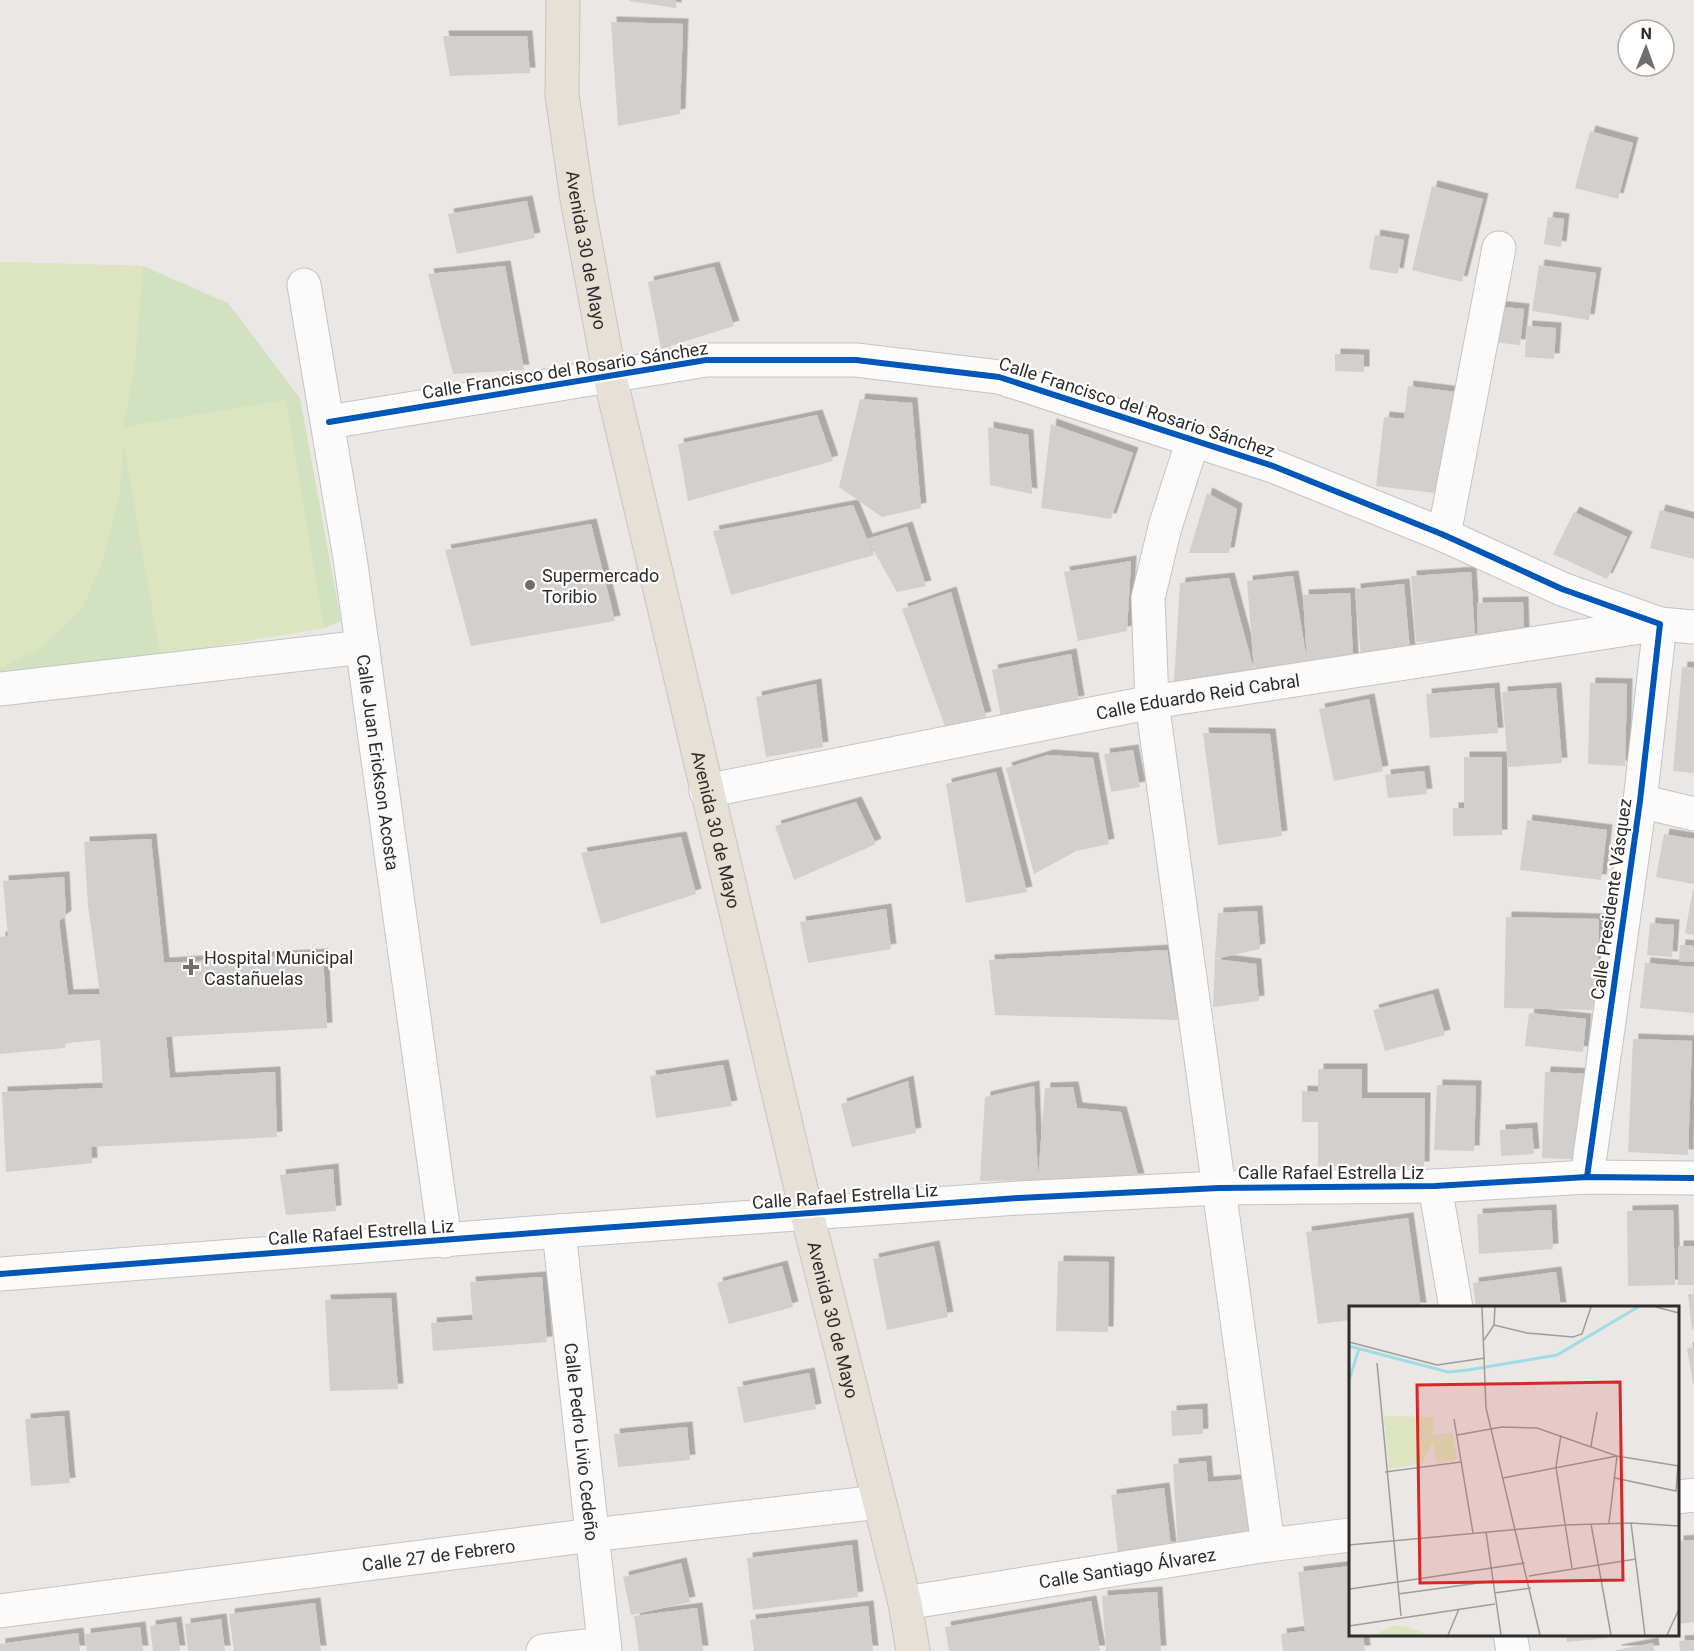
<svg xmlns="http://www.w3.org/2000/svg" width="1694" height="1651" viewBox="0 0 1694 1651" font-family="Roboto,sans-serif">
<style>
.green{fill:#d2e2c0}
.pitch{fill:#dce5bf}
.building{fill:#d2cfcd;filter:url(#shadow)}
.lines{fill:none;stroke-linecap:round;stroke-linejoin:round}
.minor-casing{stroke:#c5c4c4;stroke-width:35}
.major-casing{stroke:#c6c4c3;stroke-width:35}
.minor{stroke:#fcfbfb;stroke-width:33}
.major{stroke:#e6e0d6;stroke-width:33}
.cycleway-casing{stroke:#fff;stroke-width:10}
.cycleway{stroke:#0057b8;stroke-width:6}
.poi-dot{fill:#6f6e6d;stroke:#fff;stroke-width:2}
.labels{text-anchor:middle;dominant-baseline:central;stroke-width:4.5;stroke-linejoin:round;paint-order:stroke}
.street-label{font-size:18px;fill:#2d2d2d;stroke:#fff}
.poi-label{font-size:18px;fill:#2d2d2d;stroke:#fff;text-anchor:start}
.inset-river{fill:none;stroke:#9fdce4;stroke-width:3}
.inset-road{fill:none;stroke:#9e9d9b;stroke-width:1.5}
.view{fill:#d62828;fill-opacity:0.15;stroke:#d62828;stroke-width:3}
.inset-edge{fill:none;stroke:#2d2d2d;stroke-width:3}
</style>
<defs>
<filter id="shadow"><feDropShadow dx="5.5" dy="-5.5" stdDeviation="0" flood-color="#0004"/></filter>
</defs>
<rect width="100%" height="100%" fill="#eae7e4"/>
<polygon class="green" points="0,262 143,266 228,303 300,398 341,621 324,628 160,655 0,672"/>
<polygon class="pitch" points="0,262 143,266 135,364 123,427 286,400 324,628 160,655 124,442 119,496 104,557 82,609 37,651 0,668"/>
<g class="building">
<polygon points="629,0 676,0 676,8 629,1"/>
<polygon points="611,22 683,24 680,114 618,126"/>
<polygon points="443,36 527,36 530,73 450,76"/>
<polygon points="1590,131 1633,143 1618,199 1575,188"/>
<polygon points="1432,186 1483,199 1462,282 1412,270"/>
<polygon points="527,201 535,238 457,254 448,214"/>
<polygon points="1548,217 1564,219 1561,247 1544,244"/>
<polygon points="1375,235 1404,240 1398,274 1369,269"/>
<polygon points="1539,265 1596,273 1589,320 1532,311"/>
<polygon points="505,266 524,370 453,374 428,274"/>
<polygon points="714,267 734,326 661,349 648,282"/>
<polygon points="1494,306 1524,309 1520,345 1491,342"/>
<polygon points="1527,326 1556,328 1554,359 1525,357"/>
<polygon points="1335,354 1364,355 1364,372 1335,371"/>
<polygon points="1408,386 1456,392 1443,494 1376,486 1384,417 1404,419"/>
<polygon points="860,399 912,403 921,508 882,517 839,487"/>
<polygon points="817,415 833,461 688,501 678,444"/>
<polygon points="1051,424 1133,453 1111,519 1041,508"/>
<polygon points="988,427 1028,435 1032,494 990,485"/>
<polygon points="1207,493 1237,509 1229,553 1189,553"/>
<polygon points="853,505 867,539 907,527 926,586 897,592 867,539 874,555 731,595 713,531"/>
<polygon points="1660,510 1694,519 1694,559 1650,548"/>
<polygon points="1574,512 1627,537 1607,579 1553,554"/>
<polygon points="591,524 615,621 471,646 445,550"/>
<polygon points="1131,561 1127,631 1078,641 1064,572"/>
<polygon points="1471,572 1475,639 1416,642 1411,576"/>
<polygon points="1293,576 1307,661 1303,595 1350,593 1353,659 1307,661 1254,670 1174,682 1180,583 1229,578 1254,670 1247,581"/>
<polygon points="1404,584 1410,651 1361,656 1355,589"/>
<polygon points="951,592 986,717 945,726 902,609"/>
<polygon points="1523,602 1524,635 1478,636 1477,603"/>
<polygon points="1071,654 1079,701 1001,717 992,670"/>
<polygon points="1682,667 1694,668 1694,773 1673,771"/>
<polygon points="1590,683 1627,684 1625,766 1588,764"/>
<polygon points="816,684 823,747 766,757 756,697"/>
<polygon points="1494,688 1498,733 1430,738 1426,694"/>
<polygon points="1556,688 1562,763 1508,767 1502,692"/>
<polygon points="1369,699 1383,771 1334,781 1319,709"/>
<polygon points="1203,733 1270,734 1282,836 1218,845"/>
<polygon points="1133,750 1140,787 1111,792 1104,754"/>
<polygon points="1048,755 1093,758 1109,844 1076,851 1034,874 1006,768"/>
<polygon points="1464,757 1502,757 1502,835 1453,836 1453,808 1464,808"/>
<polygon points="1424,771 1427,794 1388,798 1385,775"/>
<polygon points="996,772 1027,892 966,903 946,784"/>
<polygon points="856,802 876,844 794,880 775,826"/>
<polygon points="1527,820 1607,830 1601,880 1520,870"/>
<polygon points="1664,834 1694,839 1694,884 1656,877"/>
<polygon points="681,837 696,894 601,924 581,853"/>
<polygon points="151,839 164,963 323,954 327,1028 166,1037 170,1078 275,1072 277,1137 91,1147 92,1163 6,1172 2,1092 103,1088 100,1040 66,1043 65,1048 0,1054 0,937 8,936 3,881 64,877 66,916 59,921 68,995 100,994 88,905 84,842"/>
<polygon points="1693,889 1694,889 1694,935 1685,933"/>
<polygon points="886,909 891,949 808,963 800,922"/>
<polygon points="1257,911 1260,949 1215,959 1218,913"/>
<polygon points="1506,917 1599,919 1597,1010 1504,1008"/>
<polygon points="1650,923 1674,925 1672,957 1647,955"/>
<polygon points="1680,945 1694,946 1694,962 1679,961"/>
<polygon points="1167,950 1178,1020 995,1015 989,960"/>
<polygon points="1215,959 1256,964 1259,1001 1213,1007"/>
<polygon points="1645,963 1694,967 1694,1013 1640,1008"/>
<polygon points="1433,994 1445,1035 1385,1051 1373,1010"/>
<polygon points="1529,1013 1586,1019 1583,1052 1525,1046"/>
<polygon points="1633,1039 1692,1041 1688,1155 1628,1152"/>
<polygon points="723,1065 732,1106 656,1118 650,1076"/>
<polygon points="1318,1069 1362,1069 1362,1098 1425,1098 1424,1167 1318,1166 1318,1122 1302,1122 1302,1091 1318,1092"/>
<polygon points="1545,1072 1594,1074 1590,1160 1542,1158"/>
<polygon points="908,1081 916,1133 852,1147 841,1104"/>
<polygon points="1437,1085 1476,1086 1474,1151 1434,1150"/>
<polygon points="1034,1086 1038,1179 1045,1088 1073,1087 1077,1108 1121,1112 1139,1179 980,1181 985,1097"/>
<polygon points="1532,1128 1534,1154 1501,1156 1500,1130"/>
<polygon points="333,1169 336,1211 286,1215 280,1175"/>
<polygon points="1551,1210 1553,1249 1479,1254 1477,1214"/>
<polygon points="1673,1210 1675,1285 1628,1286 1627,1211"/>
<polygon points="1408,1218 1421,1308 1350,1308 1350,1320 1318,1324 1306,1232"/>
<polygon points="934,1246 948,1317 887,1330 873,1259"/>
<rect x="1678" y="1246" width="16" height="39"/>
<polygon points="1058,1261 1109,1262 1108,1332 1056,1331"/>
<polygon points="782,1266 793,1307 729,1324 717,1283"/>
<polygon points="1556,1272 1561,1308 1476,1308 1473,1283"/>
<polygon points="542,1277 547,1342 433,1351 431,1323 473,1320 470,1282"/>
<polygon points="1688,1294 1694,1294 1694,1329 1692,1330"/>
<polygon points="391,1298 398,1389 330,1391 325,1300"/>
<polygon points="1694,1347 1694,1384 1693,1384 1687,1348"/>
<polygon points="809,1373 816,1409 744,1423 737,1387"/>
<polygon points="1202,1409 1203,1434 1172,1436 1171,1411"/>
<polygon points="64,1416 70,1483 31,1486 25,1419"/>
<polygon points="687,1427 690,1460 618,1467 614,1434"/>
<polygon points="1206,1461 1208,1482 1251,1479 1256,1546 1178,1551 1173,1464"/>
<polygon points="1164,1488 1171,1547 1118,1553 1111,1495"/>
<polygon points="1694,1540 1694,1622 1678,1624 1678,1541"/>
<polygon points="852,1545 858,1597 753,1610 747,1558"/>
<polygon points="681,1563 690,1602 631,1615 623,1577"/>
<polygon points="1350,1566 1350,1635 1363,1635 1365,1651 1283,1651 1281,1634 1305,1631 1298,1572"/>
<polygon points="1157,1592 1161,1651 1106,1651 1102,1596"/>
<polygon points="1091,1601 1100,1651 949,1651 945,1627"/>
<polygon points="315,1603 321,1651 234,1651 229,1614"/>
<polygon points="868,1606 873,1651 754,1651 750,1620"/>
<polygon points="697,1608 703,1651 639,1651 634,1616"/>
<polygon points="221,1619 225,1651 188,1651 185,1624"/>
<polygon points="176,1622 180,1651 153,1651 150,1626"/>
<polygon points="140,1627 143,1651 87,1651 85,1634"/>
<polygon points="78,1633 80,1651 0,1651 0,1644"/>
<polygon points="1566,1635 1606,1635 1607,1638 1567,1642"/>
<polygon points="1694,1640 1694,1651 1680,1651 1679,1641"/>
<polygon points="1653,1643 1654,1651 1616,1651 1616,1650"/>
</g>
<g class="lines">
<defs>
<g id="minor">
<path id="s1" d="M304,285L350,558L445,1241"/>
<polyline points="329,422 706,360 856,360 999,377 1273,466 1444,535 1562,589 1660,624 1640,801 1587,1177"/>
<polyline points="1193,440 1165,527 1148,598 1152,702 1268,1545"/>
<polyline points="1444,535 1499,248"/>
<polyline points="0,689 363,647"/>
<path id="s2" d="M706,791L1152,702L1660,624L1694,627"/>
<polyline points="1640,801 1694,814"/>
<polyline points="1435,1186 1456,1308"/>
<path id="s3" d="M559,1231L605,1651"/>
<polyline points="0,1274 559,1231 1019,1198 1219,1188 1435,1186 1587,1177 1694,1178"/>
<polyline points="1678,1497 1694,1495"/>
<path id="s4" d="M905,1603L1268,1545L1350,1535"/>
<path id="s5" d="M0,1611L592,1535L879,1502"/>
<polyline points="1510,1634 1513,1651"/>
<polyline points="543,1651 604,1644"/>
</g>
<g id="major">
<path id="s6" d="M563,0L562,95L577,199L610,377L807,1214L905,1603L913,1651"/>
</g>
</defs>
<use href="#minor" class="minor-casing"/>
<use href="#major" class="major-casing"/>
<use href="#minor" class="minor"/>
<use href="#major" class="major"/>
<defs>
<g id="cycleway">
<polyline points="329,422 706,360 856,360 999,377 1273,466 1444,535 1562,589 1660,624 1640,801 1587,1177"/>
<polyline points="0,1274 559,1231 1019,1198 1219,1188 1435,1186 1587,1177 1694,1178"/>
</g>
</defs>
<use href="#cycleway" class="cycleway-casing"/>
<use href="#cycleway" class="cycleway"/>
</g>
<g class="poi-dot">
<circle cx="530" cy="585" r="6"/>
<path d="M188 958h6v6h6v6h-6v6h-6v-6h-6v-6h6z"/>
</g>
<g class="labels">
<g class="street-label">
<text stroke="none"><textPath href="#s6" startOffset="252">Avenida 30 de Mayo</textPath></text>
<text transform="translate(565 370) rotate(-9)">Calle Francisco del Rosario Sánchez</text>
<text transform="translate(1137 407) rotate(18)">Calle Francisco del Rosario Sánchez</text>
<text stroke="none"><textPath href="#s2" startOffset="501">Calle Eduardo Reid Cabral</textPath></text>
<text stroke="none"><textPath href="#s1" startOffset="483">Calle Juan Erickson Acosta</textPath></text>
<text stroke="none"><textPath href="#s6" startOffset="846">Avenida 30 de Mayo</textPath></text>
<text transform="translate(1611 899) rotate(-82)">Calle Presidente Vásquez</text>
<text x="1331" y="1172">Calle Rafael Estrella Liz</text>
<text transform="translate(845 1196) rotate(-4)">Calle Rafael Estrella Liz</text>
<text transform="translate(361 1232) rotate(-4)">Calle Rafael Estrella Liz</text>
<text stroke="none"><textPath href="#s6" startOffset="1350">Avenida 30 de Mayo</textPath></text>
<text stroke="none"><textPath href="#s3" startOffset="212">Calle Pedro Livio Cedeño</textPath></text>
<text stroke="none"><textPath href="#s5" startOffset="442">Calle 27 de Febrero</textPath></text>
<text stroke="none"><textPath href="#s4" startOffset="225">Calle Santiago Álvarez</textPath></text>
</g>
<g class="poi-label">
<text x="542" y="575">Supermercado<tspan x="542" dy="21">Toribio</tspan></text>
<text x="204" y="957">Hospital Municipal<tspan x="204" dy="21">Castañuelas</tspan></text>
</g>
</g>
<g transform="translate(1349 1306)">
<rect width="330" height="330" fill="#eae7e4"/>
<path d="M35,110L85,111L83,130L103,126L108,154L88,157L84,135L73,157L40,163ZM44,320H55L80,329H25Z" fill="#dce5bf"/>
<path class="inset-river" d="M0,40L99,66L119,64L208,49L289,1M0,74L10,43"/>
<path class="inset-road" d="M133,1L137,102L191,329M307,1L330,7M145,19L178,27L224,31L233,28L242,1M135,34L145,19L146,1M0,36L88,59L136,52M28,57L52,310M105,113L124,227M108,129L153,121L188,122L268,150L260,217M212,129L207,161L223,262M242,140L248,106M36,166L112,156M154,172L268,150L330,160M266,172L327,185L329,159M282,217L296,329M242,218L262,329M137,226L152,329M0,239L216,219L282,217L330,220M180,270L287,253M1,283L176,257M145,287L182,282M49,288L144,275M0,320L146,298M99,329L110,303M318,329L330,303"/>
<path class="view" d="M271,76L274,274L71,277L68,79Z"/>
<rect width="330" height="330" class="inset-edge"/>
</g>
<g transform="translate(1646 48) rotate(1)"><circle r="28" fill="#ffffff" stroke="#ababab" stroke-width="1.5"/>
<path d="M0-4.5L10 22L0 15L-10 22Z" fill="#6f6e6d"/>
<text y="-9" font-size="16" font-weight="bold" text-anchor="middle" fill="#2d2d2d">N</text>
</g>
</svg>
